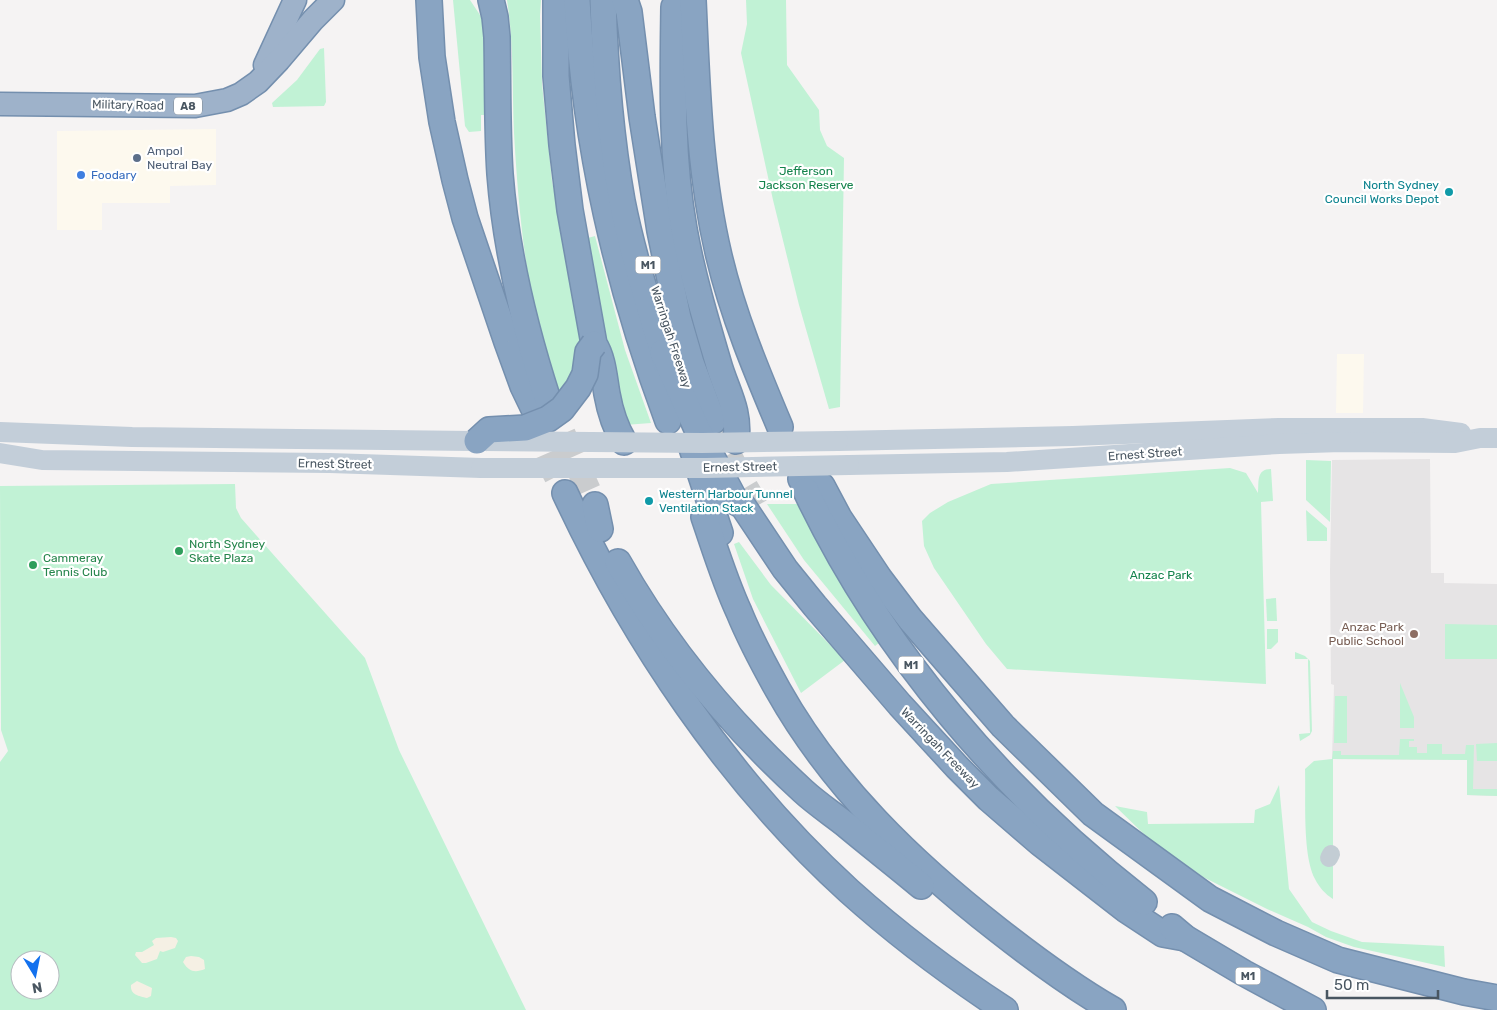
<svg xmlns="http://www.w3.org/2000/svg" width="1497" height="1010" viewBox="0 0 1497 1010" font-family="Rubik,sans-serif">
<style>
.commercial{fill:#fdf9ee}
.education{fill:#e6e4e5}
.green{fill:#c1f2d5;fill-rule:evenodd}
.sand{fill:#f5f0e4}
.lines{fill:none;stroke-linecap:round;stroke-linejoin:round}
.motorway-tunnel{stroke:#caccce;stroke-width:25;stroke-dasharray:25 12;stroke-linecap:butt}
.trunk-casing{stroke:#748fae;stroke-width:25}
.motorway-casing{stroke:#748fae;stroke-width:28}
.tertiary{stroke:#c3cdd4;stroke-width:18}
.secondary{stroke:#c3ced9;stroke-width:20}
.trunk{stroke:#9eb2ca;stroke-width:22}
.motorway{stroke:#89a4c2;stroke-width:25}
.motorway-bridge-casing{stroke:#748fae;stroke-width:28;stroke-linecap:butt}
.secondary-bridge{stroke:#c3ced9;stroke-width:20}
.motorway-bridge{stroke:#89a4c2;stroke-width:25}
.service-dot{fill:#5c6f8a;stroke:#fff;stroke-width:2}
.shop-dot{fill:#3f7fe0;stroke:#fff;stroke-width:2}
.culture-dot{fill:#0f9aa8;stroke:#fff;stroke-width:2}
.leisure-dot{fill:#2e9e5b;stroke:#fff;stroke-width:2}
.education-dot{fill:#8d6e63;stroke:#fff;stroke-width:2}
.labels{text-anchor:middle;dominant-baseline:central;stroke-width:4.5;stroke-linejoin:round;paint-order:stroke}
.shield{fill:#fff;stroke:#808990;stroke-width:1}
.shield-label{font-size:11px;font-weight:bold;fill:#495661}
.street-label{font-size:12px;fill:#495661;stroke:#fff}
.service-label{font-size:12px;fill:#4e5e75;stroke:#fff;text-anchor:start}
.park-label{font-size:12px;fill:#14834c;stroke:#fff}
.shop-label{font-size:12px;fill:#366cbe;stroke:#fff;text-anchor:start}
.culture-label{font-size:12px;fill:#0d838f;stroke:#fff;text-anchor:end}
.leisure-label{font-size:12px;fill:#27864d;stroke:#fff;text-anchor:start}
.education-label{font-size:12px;fill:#785e54;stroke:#fff;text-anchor:end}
</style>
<rect width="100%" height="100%" fill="#f5f3f3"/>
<g class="commercial">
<polygon points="216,129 216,185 170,186 170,203 102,203 102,230 57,230 57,131"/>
<polygon points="1337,354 1364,354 1363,413 1336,413"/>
</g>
<polygon class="education" points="1430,459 1431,573 1444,573 1444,583 1497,584 1497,796 1467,795 1467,760 1332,759 1334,685 1331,684 1330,570 1332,460"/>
<g class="green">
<polygon points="453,0 470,0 482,18 485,56 484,115 481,115 481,131 469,132 465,126"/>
<path d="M507,0H541L540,16L542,84L552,181L580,321V354L566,385L558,395C528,313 519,220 514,133C512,89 514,44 507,0Z"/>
<polygon points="746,0 786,0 787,65 819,110 820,130 827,146 844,158 840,407 829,409 799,305 773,200 741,53 747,24"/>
<polygon points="324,48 326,102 324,106 273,107 272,103 297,80 320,49"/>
<polygon points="595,236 625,350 651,423 625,425 617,413 588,238"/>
<polygon points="1306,460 1331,461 1330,522 1306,500"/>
<path d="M1230,468L1246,473L1258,493C1259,482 1256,469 1271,469L1273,501L1261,502L1266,684L1007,669L986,644L934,568L924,546L922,521L930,513L948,502L991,484Z"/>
<path d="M235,484L236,508L241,518L365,658L399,750L526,1010H0V762L8,751L1,730L0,486ZM20,960H50V990H20Z"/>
<polygon points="767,504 800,504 856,605 880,642 875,646 804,560"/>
<polygon points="1306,510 1327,528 1327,541 1307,541"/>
<polygon points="739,542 771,585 845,660 801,693 753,599 734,544"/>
<polygon points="1276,598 1277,621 1267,621 1266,599"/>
<polygon points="1445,624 1497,625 1497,659 1445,659"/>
<polygon points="1267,629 1278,629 1278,642 1271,649 1267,649"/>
<polygon points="1295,652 1305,656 1310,661 1312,731 1310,735 1300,741 1299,734 1310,733 1308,665 1308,659 1295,659"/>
<polygon points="1400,683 1414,717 1414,728 1400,728"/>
<polygon points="1335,696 1347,696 1347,743 1334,743"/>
<path d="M1400,739H1414V741H1409V747H1417V753H1427V744H1442V754H1465L1466,745H1474L1473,789H1497V796L1467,795V760L1333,759V899C1325,894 1319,887 1315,879C1302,855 1306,797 1305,769L1314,761L1332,759L1333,751H1341V755H1399Z"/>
<polygon points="1497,743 1497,761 1477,761 1476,744"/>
<polygon points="1279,785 1289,889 1312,922 1331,931 1362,942 1444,946 1445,967 1354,947 1326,937 1308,927 1267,909 1203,877 1149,839 1115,806 1147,812 1148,824 1254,823 1255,810 1270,804"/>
</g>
<g class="sand">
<polygon points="171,937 176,938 178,941 175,948 163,952 160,951 157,959 146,963 142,963 135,955 136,952 142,952 154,945 152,941 156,938"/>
<path d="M191,956L199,957L204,960L205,969C195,973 189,972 183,962L186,957Z"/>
<path d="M137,981L152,988L151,996L147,998C139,996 130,995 131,985Z"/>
</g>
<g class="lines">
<g class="motorway-tunnel">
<polyline points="548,400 595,505"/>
<polyline points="531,420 549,462 565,493"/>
<polyline points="713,421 741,479 757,506"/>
</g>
<defs>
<g id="trunk">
<polyline points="265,65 295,0"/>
<polyline points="0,104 195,106 227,100 241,94 258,82 279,60 313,20 333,0"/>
</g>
<g id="motorway">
<polyline points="429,0 432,57 442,122 455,180 465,218 507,342 523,386 535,411"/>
<path d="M491,0L495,17L497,37C498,83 497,129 500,174C506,252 524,326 548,400"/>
<path d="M556,0V76L562,145L570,210L594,344C603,358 604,377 607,394C610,411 615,427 624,442"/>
<path d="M577,0C585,147 617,283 668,421"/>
<path d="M603,0C605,67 610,134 622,201C633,257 651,311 667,366"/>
<polyline points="625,0 629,12 642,117 660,231 678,318 691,363 713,421"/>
<path d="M683,0L674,7C673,81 671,156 684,229C692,274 705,318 718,362C726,391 740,409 736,441"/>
<path d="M693,0C697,86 699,172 719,256C733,315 756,370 780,427"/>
<polyline points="663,352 697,429 736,502 743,506 785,569 815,606 900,705 957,767 989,799 1040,843 1125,909 1163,934 1185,938"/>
<polyline points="691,445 720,533"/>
<polyline points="801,479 822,486 839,518 879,578 910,619 1003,726 1093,814 1210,899 1276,933 1338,960 1464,992 1497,998"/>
<path d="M806,491C883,653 1003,792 1144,902"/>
<path d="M565,493C633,639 729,782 849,891C898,935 950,974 1005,1010"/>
<polyline points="595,505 600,529"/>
<path d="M704,517C715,549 725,582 739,612C750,639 764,665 778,690C832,786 912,863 998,930C1035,959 1073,987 1113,1010"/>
<path d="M618,562C667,649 730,724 803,791C816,803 831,813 845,824C870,845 896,865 921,886"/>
<polyline points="1172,927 1185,938 1244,973 1313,1010"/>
</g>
</defs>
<use href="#trunk" class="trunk-casing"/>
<use href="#motorway" class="motorway-casing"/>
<polyline class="tertiary" points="1329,858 1331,854"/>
<g class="secondary">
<polyline points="0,432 132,437 472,441"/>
<polyline points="838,441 1073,436 1279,428 1422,428 1461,433"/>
<polyline points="0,453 42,460 330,463 481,468"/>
<polyline points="849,465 1007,462 1279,444 1341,442 1455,443 1480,438 1497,438"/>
</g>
<use href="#trunk" class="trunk"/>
<use href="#motorway" class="motorway"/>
<defs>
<polyline id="motorway-bridge" points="477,441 489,430 525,428 548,419 562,409 578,388 585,374 588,352 594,344"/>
</defs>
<use href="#motorway-bridge" class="motorway-bridge-casing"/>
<g class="secondary-bridge">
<polyline points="484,441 702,443 838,441"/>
<polyline points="481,468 706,468 849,465"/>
</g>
<use href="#motorway-bridge" class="motorway-bridge"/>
</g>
<circle class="service-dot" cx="137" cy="158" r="5"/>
<circle class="shop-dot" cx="81" cy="175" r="5"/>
<g class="culture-dot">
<circle cx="1449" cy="192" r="5"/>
<circle cx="649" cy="501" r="5"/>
</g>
<g class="leisure-dot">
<circle cx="179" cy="551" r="5"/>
<circle cx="33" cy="565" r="5"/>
</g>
<circle class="education-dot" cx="1414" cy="634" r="5"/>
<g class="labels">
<g class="shield">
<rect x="174" y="97.5" width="28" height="17" rx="4"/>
<rect x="635.5" y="256.5" width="25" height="17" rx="4"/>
<rect x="898.5" y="656.5" width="25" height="17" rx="4"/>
<rect x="1235.5" y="967.5" width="25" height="17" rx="4"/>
</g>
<g class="shield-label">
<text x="188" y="106">A8</text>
<text x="648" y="265">M1</text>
<text x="911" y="665">M1</text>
<text x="1248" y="976">M1</text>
</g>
<g class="street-label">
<text transform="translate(128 105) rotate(1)">Military Road</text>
<text transform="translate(671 337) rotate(72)">Warringah Freeway</text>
<text transform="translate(1145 454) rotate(-4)">Ernest Street</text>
<text transform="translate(335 464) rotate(1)">Ernest Street</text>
<text transform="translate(740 467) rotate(-1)">Ernest Street</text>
<text transform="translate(940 748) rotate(46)">Warringah Freeway</text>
</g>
<g class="service-label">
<text x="147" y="151">Ampol<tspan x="147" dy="14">Neutral Bay</tspan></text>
</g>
<g class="park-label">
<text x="806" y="171">Jefferson<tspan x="806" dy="14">Jackson Reserve</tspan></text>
<text x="1161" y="575">Anzac Park</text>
</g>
<g class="shop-label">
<text x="91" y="175">Foodary</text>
</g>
<g class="culture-label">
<text x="1439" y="185">North Sydney<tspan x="1439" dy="14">Council Works Depot</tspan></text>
<text x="659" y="494" text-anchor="start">Western Harbour Tunnel<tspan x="659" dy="14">Ventilation Stack</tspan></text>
</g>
<g class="leisure-label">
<text x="189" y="544">North Sydney<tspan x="189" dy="14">Skate Plaza</tspan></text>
<text x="43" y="558">Cammeray<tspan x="43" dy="14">Tennis Club</tspan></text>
</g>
<g class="education-label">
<text x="1404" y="627">Anzac Park<tspan x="1404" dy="14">Public School</tspan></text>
</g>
</g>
<g transform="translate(35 975) rotate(170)"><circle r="24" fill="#ffffff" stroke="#b6bbc0"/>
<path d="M0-4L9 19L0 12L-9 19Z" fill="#1371ee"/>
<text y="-8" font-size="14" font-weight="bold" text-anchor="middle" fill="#495661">N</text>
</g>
<path d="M1327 990v8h111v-8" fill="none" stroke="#495661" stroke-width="2.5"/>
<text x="1334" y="990" font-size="15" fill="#495661" stroke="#ffffff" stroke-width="4" paint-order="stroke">50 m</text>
</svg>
